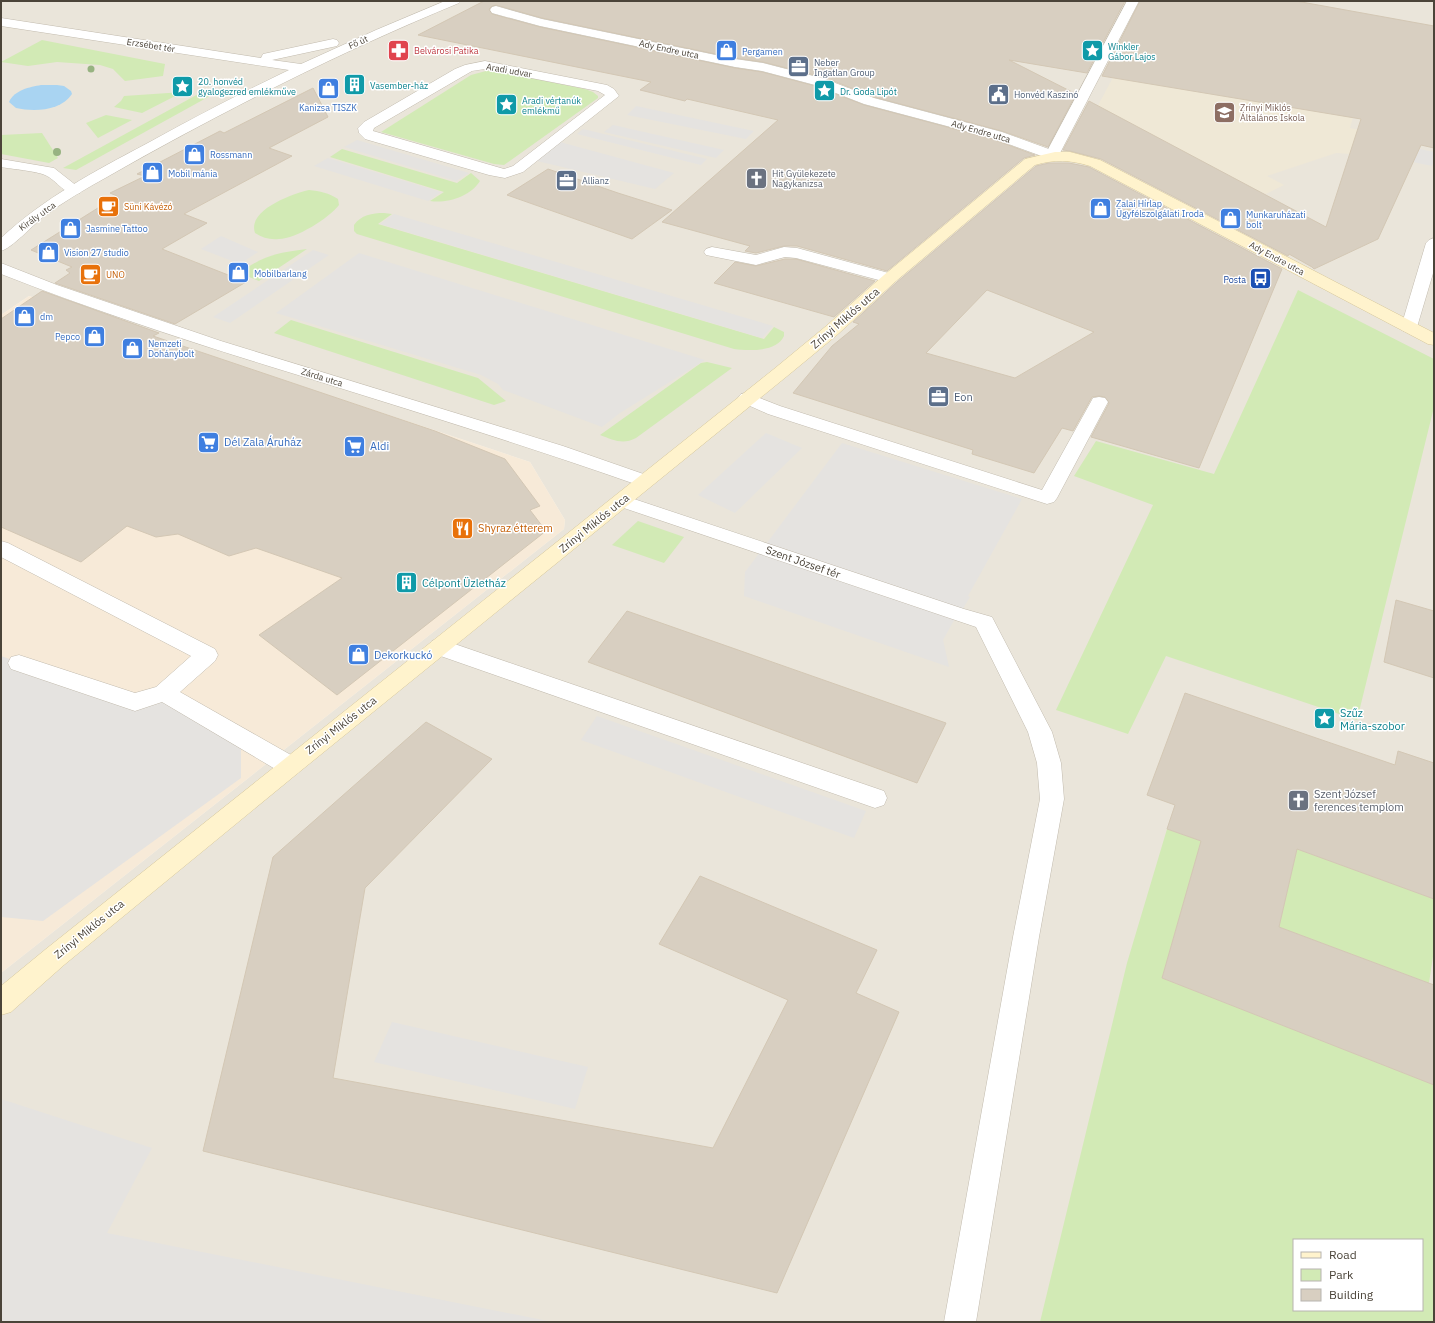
<svg xmlns="http://www.w3.org/2000/svg" width="1435" height="1323" viewBox="0 0 1435 1323" font-family="'IBM Plex Sans',sans-serif">
<style>
.residential{fill:#eae5da;fill-rule:evenodd}
.commercial{fill:#f7ead8}
.education{fill:#efe8d6}
.green{fill:#d2eab5;fill-rule:evenodd}
.parking{fill:#e5e3e0}
.water{fill:#a9d4f2}
.building{fill:#d8cfc1;stroke:#d3c7b4;fill-rule:evenodd}
.lines{fill:none;stroke-linecap:round;stroke-linejoin:round}
.service-casing{stroke:#c2bbae;stroke-width:1}
.pedestrian-casing{stroke:#c2bbae;stroke-width:1}
.minor-casing{stroke:#c2bbae;stroke-width:1}
.tertiary-casing{stroke:#c2bbae;stroke-width:1}
.secondary-casing{stroke:#d6c79b;stroke-width:1}
.service{fill:#fff;fill-rule:evenodd}
.pedestrian{fill:#fff;fill-rule:evenodd}
.minor{fill:#fff;fill-rule:evenodd}
.tertiary{fill:#fff;fill-rule:evenodd}
.secondary{fill:#fff3cd;fill-rule:evenodd}
.tree{fill:#97b381}
.labels{text-anchor:middle;dominant-baseline:central;stroke-width:3;stroke-linejoin:round;paint-order:stroke}
.far-street-label{font-size:9px;fill:#4b4439;stroke:#fff}
.far-culture-label{font-size:9px;fill:#0d838f;stroke:#fff;text-anchor:start}
.far-health-label{font-size:9px;fill:#be3a42;stroke:#fff;text-anchor:start}
.far-shop-label{font-size:9px;fill:#366cbe;stroke:#fff;text-anchor:start}
.far-service-label{font-size:9px;fill:#4e5e75;stroke:#fff;text-anchor:start}
.far-education-label{font-size:9px;fill:#785e54;stroke:#fff;text-anchor:start}
.far-worship-label{font-size:9px;fill:#5b616d;stroke:#fff;text-anchor:start}
.far-food-label{font-size:9px;fill:#c56008;stroke:#fff;text-anchor:start}
.far-transit-label{font-size:9px;fill:#164399;stroke:#fff;text-anchor:end}
.street-label{font-size:11px;fill:#4b4439;stroke:#fff}
.service-label{font-size:11px;fill:#4e5e75;stroke:#fff;text-anchor:start}
.shop-label{font-size:11px;fill:#366cbe;stroke:#fff;text-anchor:start}
.food-label{font-size:11px;fill:#c56008;stroke:#fff;text-anchor:start}
.culture-label{font-size:11px;fill:#0d838f;stroke:#fff;text-anchor:start}
.worship-label{font-size:11px;fill:#5b616d;stroke:#fff;text-anchor:start}
</style>
<rect width="100%" height="100%" fill="#f6f3ec"/>
<path class="residential" d="M1,1H1434V1322H1V973L564,529L565,520L530,462L29,296L1,315ZM1294,1240H1422V1310H1294Z"/>
<polygon class="commercial" points="29,296 530,462 565,520 564,529 1,973 1,315"/>
<polygon class="education" points="1125,55 1359,96 1350,128 1360,130 1350,154 1336,153 1267,176 1284,185 1266,194 1248,186 1079,141"/>
<g class="green">
<polygon points="42,40 165,64 163,76 125,81 113,69 100,65 57,62 28,66 1,62"/>
<polygon points="486,71 497,71 585,89 593,92 598,96 598,98 504,165 494,164 381,132 471,75"/>
<polygon points="219,91 76,170 63,168 202,92"/>
<polygon points="183,92 142,113 114,107 121,101 124,96"/>
<polygon points="106,115 132,120 98,138 86,123"/>
<polygon points="42,133 58,158 49,163 1,154 1,135"/>
<path d="M342,149L457,183L471,173L480,181C471,196 447,204 430,201L444,192L330,157Z"/>
<path d="M309,190C320,191 329,193 338,199L339,205C329,218 296,239 279,239C270,240 263,238 255,233C247,210 292,194 309,190Z"/>
<path d="M384,213L392,214L378,224L764,339L774,327L784,332V336C777,352 749,351 734,349L357,234L354,231V225C361,215 372,213 384,213Z"/>
<path d="M307,249L259,281L239,273C265,255 276,253 307,249Z"/>
<polygon points="1298,290 1434,359 1434,407 1357,720 1166,656 1128,734 1056,710 1153,505 1074,476 1096,441 1214,474"/>
<polygon points="291,320 478,378 506,401 494,405 274,333"/>
<path d="M707,362L732,368L636,438C623,445 613,440 600,435L701,363Z"/>
<polygon points="638,521 684,537 664,563 612,545"/>
<path d="M1167,829L1201,841L1162,978L1434,1085V1322H1040L1127,963ZM1294,1240H1422V1310H1294Z"/>
<polygon points="1297,849 1434,899 1434,950 1429,983 1279,927"/>
</g>
<g class="parking">
<polygon points="636,106 754,131 746,139 627,115"/>
<polygon points="613,125 724,150 716,158 604,132"/>
<polygon points="583,129 707,159 701,165 577,134"/>
<polygon points="357,140 469,173 456,181 344,147"/>
<polygon points="1376,140 1434,152 1434,160 1432,166 1370,153"/>
<polygon points="560,142 674,173 655,189 537,161"/>
<polygon points="328,158 441,192 428,201 314,166"/>
<polygon points="394,214 773,326 762,338 380,224"/>
<polygon points="221,236 258,252 240,264 201,249"/>
<polygon points="313,250 329,255 230,323 213,317"/>
<polygon points="359,253 705,360 620,413 602,427 503,390 498,384 481,375 276,313"/>
<polygon points="766,433 802,448 735,513 698,495"/>
<polygon points="842,443 1022,499 968,596 970,597 959,615 957,615 943,640 949,667 744,596 745,572"/>
<polygon points="1,656 106,693 164,693 241,739 241,778 43,921 1,917"/>
<polygon points="597,716 866,811 854,838 581,740"/>
<polygon points="392,1022 588,1067 575,1109 374,1062"/>
<polygon points="1,1099 152,1148 107,1233 553,1322 1,1322"/>
</g>
<path class="water" d="M41,85H57L64,86L71,91L72,94C61,111 34,112 16,108L9,102C14,90 30,87 41,85Z"/>
<g class="building">
<polygon points="484,1 1125,1 1087,73 1009,60 1076,94 1048,147 1002,131 874,97 826,78 763,62 735,58 542,18 496,5 492,6 489,9 492,14 540,27 735,68 762,72 815,86 864,105 992,139 1035,155 1024,158 887,271 797,246 784,246 756,253 745,251 750,246 662,222 778,120 687,99 685,101 640,90 651,82 418,35"/>
<polygon points="1140,1 1296,1 1434,26 1434,148 1421,145 1378,239 1314,269 1312,267 1289,254 1288,256 1101,159 1070,151 1063,150 1089,101 1326,227 1361,119 1102,76"/>
<polygon points="313,88 328,117 269,148 292,156 184,214 207,223 162,249 246,282 175,324 55,283 70,273 66,270 72,267 31,250 117,196 110,193 145,176 137,174 220,131 224,133"/>
<path d="M1049,163H1069L1089,167L1282,269L1199,468L1091,437L1109,403L1105,397L1099,396L1092,397L1073,431L1062,428L1034,473L972,454L973,450L793,393L832,346L859,324L853,322L897,282L1036,166ZM987,290L1094,332L1015,378L926,353Z"/>
<polygon points="548,169 618,193 672,210 632,239 507,195"/>
<polygon points="785,259 796,259 875,281 834,317 714,283 735,262 756,266"/>
<polygon points="42,291 159,333 153,336 435,431 505,459 540,506 530,510 546,531 337,695 259,635 342,578 256,548 229,556 178,534 156,537 127,526 81,562 1,527 1,319"/>
<polygon points="1396,600 1434,611 1434,678 1384,662"/>
<polygon points="627,611 946,723 917,783 588,662"/>
<polygon points="1185,693 1395,765 1398,751 1434,763 1434,899 1297,849 1279,927 1434,985 1434,1085 1162,978 1201,841 1167,829 1175,805 1147,795"/>
<polygon points="426,722 492,759 365,888 333,1078 713,1148 788,1000 659,944 700,876 877,950 856,993 899,1012 777,1293 203,1151 273,857"/>
</g>
<g class="lines">
<defs>
<g id="service">
<path d="M485,61L607,85L614,89L619,96L523,172L505,178L489,175L365,139L359,133L358,128L364,122L455,69L465,65ZM485,69L598,91L605,95L513,166L504,169L373,131L374,128L465,75L472,71Z"/>
<polygon points="712,247 756,255 784,247 797,248 896,275 898,278 896,281 890,283 796,258 785,257 756,265 706,255 704,252 706,249"/>
<polygon points="747,393 780,406 1042,490 1093,398 1099,397 1105,398 1108,402 1057,498 1054,502 1047,504 768,414 741,402 738,398 741,394"/>
<polygon points="1,541 8,543 215,649 218,655 215,661 180,692 298,759 302,766 298,773 290,775 282,773 162,702 135,711 11,669 8,663 11,657 19,655 135,693 156,687 191,656 1,557"/>
<polygon points="440,639 884,791 887,798 884,805 875,808 432,653 429,647 432,641"/>
</g>
<polygon id="pedestrian" points="496,6 542,19 735,59 763,63 825,79 874,98 1002,132 1057,152 1059,155 1057,158 1052,159 1047,158 992,138 864,104 815,85 762,71 735,67 540,26 492,13 490,10 492,7"/>
<g id="minor">
<path d="M1,159L54,168L82,190L80,193C65,197 57,180 45,175C36,171 12,169 1,167Z"/>
<polygon points="1434,238 1434,270 1417,327 1415,331 1409,332 1403,331 1401,327 1426,243 1429,240"/>
<path d="M1,263L57,285L221,341L563,446L652,477L655,481L652,485L645,487L638,485C530,447 420,413 311,379C206,347 103,314 1,274Z"/>
<polygon points="622,495 964,609 992,617 1052,732 1061,763 1064,799 1039,937 976,1322 944,1322 1013,937 1040,799 1037,763 1028,732 976,627 615,505 612,501 615,497"/>
</g>
<g id="tertiary">
<path d="M445,1H461L459,3C338,53 221,112 107,177C85,189 63,202 43,217C33,225 12,248 1,251V238C44,198 95,171 146,144C193,118 241,93 289,70L1,26V18L261,58L263,54L333,39L337,40L339,43L337,46L272,60L301,64L376,30Z"/>
<polygon points="1127,1 1139,1 1059,155 1057,158 1052,159 1047,158 1045,155"/>
</g>
<path id="secondary" d="M1055,152H1070L1100,160L1434,333V345L1428,344L1090,166C1070,160 1055,159 1035,165L896,281L837,335L786,377L298,773L64,965L11,1012L1,1015V986L46,949L774,369L825,327L884,275L1025,159Z"/>
</defs>
<use href="#service" class="service-casing"/>
<use href="#pedestrian" class="pedestrian-casing"/>
<use href="#minor" class="minor-casing"/>
<use href="#tertiary" class="tertiary-casing"/>
<use href="#secondary" class="secondary-casing"/>
<use href="#service" class="service"/>
<use href="#pedestrian" class="pedestrian"/>
<use href="#minor" class="minor"/>
<use href="#tertiary" class="tertiary"/>
<use href="#secondary" class="secondary"/>
</g>
<g class="tree">
<circle cx="91" cy="69" r="3.5"/>
<circle cx="57" cy="152" r="4"/>
</g>
<defs>
<symbol id="pharmacy-square" viewBox="-11 -11 22 22"><rect x="-9" y="-9" width="18" height="18" rx="4" fill="#e0444e" stroke="#fff"/><path d="M-2-6h4v4h4v4h-4v4h-4v-4h-4v-4h4Z" fill="#fff"/></symbol>
<symbol id="shop-square" viewBox="-11 -11 22 22"><rect x="-9" y="-9" width="18" height="18" rx="4" fill="#3f7fe0" stroke="#fff"/><path d="M-5-2.5h2.3a2.7 3.5 0 0 1 5.4 0H5L5.5 6h-11ZM-1.5-2.5h3a1.5 2.3 0 0 0-3 0Z" fill="#fff"/></symbol>
<symbol id="sight-square" viewBox="-11 -11 22 22"><rect x="-9" y="-9" width="18" height="18" rx="4" fill="#0f9aa8" stroke="#fff"/><path d="M0-6L1.8-2.2L6-1.7L2.9 1.2L3.7 5.4L0 3.3L-3.7 5.4L-2.9 1.2L-6-1.7L-1.8-2.2Z" fill="#fff"/></symbol>
<symbol id="office-square" viewBox="-11 -11 22 22"><rect x="-9" y="-9" width="18" height="18" rx="4" fill="#5c6f8a" stroke="#fff"/><path d="M-6-3h4V-5.5h4V-3h4V5H-6ZM-1-4.5V-3h2v-1.5ZM-6 0V1H6V0Z" fill="#fff"/></symbol>
<symbol id="building-square" viewBox="-11 -11 22 22"><rect x="-9" y="-9" width="18" height="18" rx="4" fill="#0f9aa8" stroke="#fff"/><path d="M-4-6H4V6H1V3H-1V6H-4ZM-2.5-4.3h1.7v1.8h-1.7ZM.8-4.3h1.7v1.8H.8ZM-2.5-1h1.7V.8h-1.7ZM.8-1h1.7V.8H.8Z" fill="#fff"/></symbol>
<symbol id="civic-square" viewBox="-11 -11 22 22"><rect x="-9" y="-9" width="18" height="18" rx="4" fill="#5c6f8a" stroke="#fff"/><path d="M-.6-6.5H3V-4.5H.6V-3L4-1V1h2V6H-6V1h2V-1L-.6-3ZM-1.2 2.5V6h2.4V2.5Z" fill="#fff"/></symbol>
<symbol id="school-square" viewBox="-11 -11 22 22"><rect x="-9" y="-9" width="18" height="18" rx="4" fill="#8d6e63" stroke="#fff"/><path d="M0-5L7-2L0 1L-7-2ZM-4 1L0 2.5L4 1V4Q0 6-4 4Z" fill="#fff"/></symbol>
<symbol id="church-square" viewBox="-11 -11 22 22"><rect x="-9" y="-9" width="18" height="18" rx="4" fill="#6b7280" stroke="#fff"/><path d="M-1.2-6h2.4v3.5h3.3v2.4h-3.3V6h-2.4V-.1h-3.3v-2.4h3.3Z" fill="#fff"/></symbol>
<symbol id="cafe-square" viewBox="-11 -11 22 22"><rect x="-9" y="-9" width="18" height="18" rx="4" fill="#e8710a" stroke="#fff"/><path d="M-5.5-4.5H6V0H3Q3 3.5 0 3.5H-2.5Q-5.5 3.5-5.5 0ZM3-3.2v2h1.7v-2ZM-6 4.5H4V6H-6Z" fill="#fff"/></symbol>
<symbol id="bus-square" viewBox="-11 -11 22 22"><rect x="-9" y="-9" width="18" height="18" rx="4" fill="#1a4fb4" stroke="#fff"/><path d="M-5-6H5V4H4V6H2V4H-2V6H-4V4H-5ZM-3.5-4V0h7V-4ZM-3.5 1.2v1.5H-2V1.2ZM2 1.2v1.5H3.5V1.2Z" fill="#fff"/></symbol>
<symbol id="supermarket-square" viewBox="-11 -11 22 22"><rect x="-9" y="-9" width="18" height="18" rx="4" fill="#3f7fe0" stroke="#fff"/><path d="M-6-5.5h2.5l.6 2H6L4.5 2H-2.5L-4.4-4H-6ZM-1.5 3.2a1.3 1.3 0 1 0 .1 0ZM3 3.2a1.3 1.3 0 1 0 .1 0Z" fill="#fff"/></symbol>
<symbol id="restaurant-square" viewBox="-11 -11 22 22"><rect x="-9" y="-9" width="18" height="18" rx="4" fill="#e8710a" stroke="#fff"/><path d="M-5-6h1v4h1v-4h1v4h1v-4h1v5L-1.5 .5V6h-2V.5L-5-1ZM5-6V6H3V1.5H1.5Q1.5-4 5-6Z" fill="#fff"/></symbol>
</defs>
<g fill-rule="evenodd">
<use href="#pharmacy-square" x="386" y="38" width="25" height="25"/>
<use href="#shop-square" x="714" y="38" width="25" height="25"/>
<use href="#sight-square" x="1080" y="38" width="25" height="25"/>
<use href="#office-square" x="786" y="54" width="25" height="25"/>
<use href="#building-square" x="342" y="72" width="25" height="25"/>
<use href="#sight-square" x="170" y="74" width="25" height="25"/>
<use href="#shop-square" x="316" y="76" width="25" height="25"/>
<use href="#sight-square" x="812" y="78" width="25" height="25"/>
<use href="#civic-square" x="986" y="82" width="25" height="25"/>
<use href="#sight-square" x="494" y="92" width="25" height="25"/>
<use href="#school-square" x="1212" y="100" width="25" height="25"/>
<use href="#shop-square" x="182" y="142" width="25" height="25"/>
<use href="#shop-square" x="140" y="160" width="25" height="25"/>
<use href="#church-square" x="744" y="166" width="25" height="25"/>
<use href="#office-square" x="554" y="168" width="25" height="25"/>
<use href="#cafe-square" x="96" y="194" width="25" height="25"/>
<use href="#shop-square" x="1088" y="196" width="25" height="25"/>
<use href="#shop-square" x="1218" y="206" width="25" height="25"/>
<use href="#shop-square" x="58" y="216" width="25" height="25"/>
<use href="#shop-square" x="36" y="240" width="25" height="25"/>
<use href="#shop-square" x="226" y="260" width="25" height="25"/>
<use href="#cafe-square" x="78" y="262" width="25" height="25"/>
<use href="#bus-square" x="1248" y="266" width="25" height="25"/>
<use href="#shop-square" x="12" y="304" width="25" height="25"/>
<use href="#shop-square" x="82" y="324" width="25" height="25"/>
<use href="#shop-square" x="120" y="336" width="25" height="25"/>
<use href="#office-square" x="926" y="384" width="25" height="25"/>
<use href="#supermarket-square" x="196" y="430" width="25" height="25"/>
<use href="#supermarket-square" x="342" y="434" width="25" height="25"/>
<use href="#restaurant-square" x="450" y="516" width="25" height="25"/>
<use href="#building-square" x="394" y="570" width="25" height="25"/>
<use href="#shop-square" x="346" y="642" width="25" height="25"/>
<use href="#sight-square" x="1312" y="706" width="25" height="25"/>
<use href="#church-square" x="1286" y="788" width="25" height="25"/>
</g>
<g class="labels">
<g class="far-street-label">
<text transform="translate(358 42) rotate(-24)">Fő út</text>
<text transform="translate(151 45) rotate(9)">Erzsébet tér</text>
<text transform="translate(669 49) rotate(12)">Ady Endre utca</text>
<text transform="translate(509 70) rotate(10)">Aradi udvar</text>
<text transform="translate(981 131) rotate(16)">Ady Endre utca</text>
<text transform="translate(37 216) rotate(-36)">Király utca</text>
<text transform="translate(1277 258) rotate(28)">Ady Endre utca</text>
<text transform="translate(322 377) rotate(17)">Zárda utca</text>
</g>
<g class="far-culture-label">
<text x="1108" y="46">Winkler<tspan x="1108" dy="10">Gábor Lajos</tspan></text>
<text x="198" y="81">20. honvéd<tspan x="198" dy="10">gyalogezred emlékműve</tspan></text>
<text x="370" y="85">Vasember-ház</text>
<text x="840" y="91">Dr. Goda Lipót</text>
<text x="522" y="100">Aradi vértanúk<tspan x="522" dy="10">emlékmű</tspan></text>
</g>
<g class="far-health-label">
<text x="414" y="50">Belvárosi Patika</text>
</g>
<g class="far-shop-label">
<text x="742" y="51">Pergamen</text>
<text x="328" y="107" text-anchor="middle">Kanizsa TISZK</text>
<text x="210" y="154">Rossmann</text>
<text x="168" y="173">Mobil mánia</text>
<text x="1116" y="203">Zalai Hírlap<tspan x="1116" dy="10">Ügyfélszolgálati Iroda</tspan></text>
<text x="1246" y="214">Munkaruházati<tspan x="1246" dy="10">bolt</tspan></text>
<text x="86" y="228">Jasmine Tattoo</text>
<text x="64" y="252">Vision 27 studio</text>
<text x="254" y="273">Mobilbarlang</text>
<text x="40" y="316">dm</text>
<text x="80" y="336" text-anchor="end">Pepco</text>
<text x="148" y="343">Nemzeti<tspan x="148" dy="10">Dohánybolt</tspan></text>
</g>
<g class="far-service-label">
<text x="814" y="62">Neber<tspan x="814" dy="10">Ingatlan Group</tspan></text>
<text x="1014" y="94">Honvéd Kaszinó</text>
<text x="582" y="180">Allianz</text>
</g>
<g class="far-education-label">
<text x="1240" y="107">Zrínyi Miklós<tspan x="1240" dy="10">Általános Iskola</tspan></text>
</g>
<g class="far-worship-label">
<text x="772" y="173">Hit Gyülekezete<tspan x="772" dy="10">Nagykanizsa</tspan></text>
</g>
<g class="far-food-label">
<text x="124" y="206">Süni Kávézó</text>
<text x="106" y="274">UNO</text>
</g>
<g class="far-transit-label">
<text x="1246" y="279">Posta</text>
</g>
<g class="street-label">
<text transform="translate(845 318) rotate(-41)">Zrínyi Miklós utca</text>
<text transform="translate(594 523) rotate(-39)">Zrínyi Miklós utca</text>
<text transform="translate(803 562) rotate(19)">Szent József tér</text>
<text transform="translate(341 725) rotate(-38)">Zrínyi Miklós utca</text>
<text transform="translate(89 929) rotate(-39)">Zrínyi Miklós utca</text>
</g>
<g class="service-label">
<text x="954" y="397">Eon</text>
</g>
<g class="shop-label">
<text x="224" y="442">Dél Zala Áruház</text>
<text x="370" y="446">Aldi</text>
<text x="374" y="655">Dekorkuckó</text>
</g>
<g class="food-label">
<text x="478" y="528">Shyraz étterem</text>
</g>
<g class="culture-label">
<text x="422" y="583">Célpont Üzletház</text>
<text x="1340" y="713">Szűz<tspan x="1340" dy="13">Mária-szobor</tspan></text>
</g>
<g class="worship-label">
<text x="1314" y="794">Szent József<tspan x="1314" dy="13">ferences templom</tspan></text>
</g>
</g>
<rect width="1435" height="1323" fill="none" stroke="#4b4439" stroke-width="4"/>
<rect x="1293" y="1239" width="130" height="72" fill="#ffffff" stroke="#b7b4b0"/>
<rect x="1301" y="1252" width="20" height="6" fill="#fff3cd" stroke="#b7b4b0"/>
<text x="1329" y="1259" font-size="12" fill="#4b4439">Road</text>
<rect x="1301" y="1269" width="20" height="12" fill="#d2eab5" stroke="#b7b4b0"/>
<text x="1329" y="1279" font-size="12" fill="#4b4439">Park</text>
<rect x="1301" y="1289" width="20" height="12" fill="#d8cfc1" stroke="#b7b4b0"/>
<text x="1329" y="1299" font-size="12" fill="#4b4439">Building</text>
</svg>
